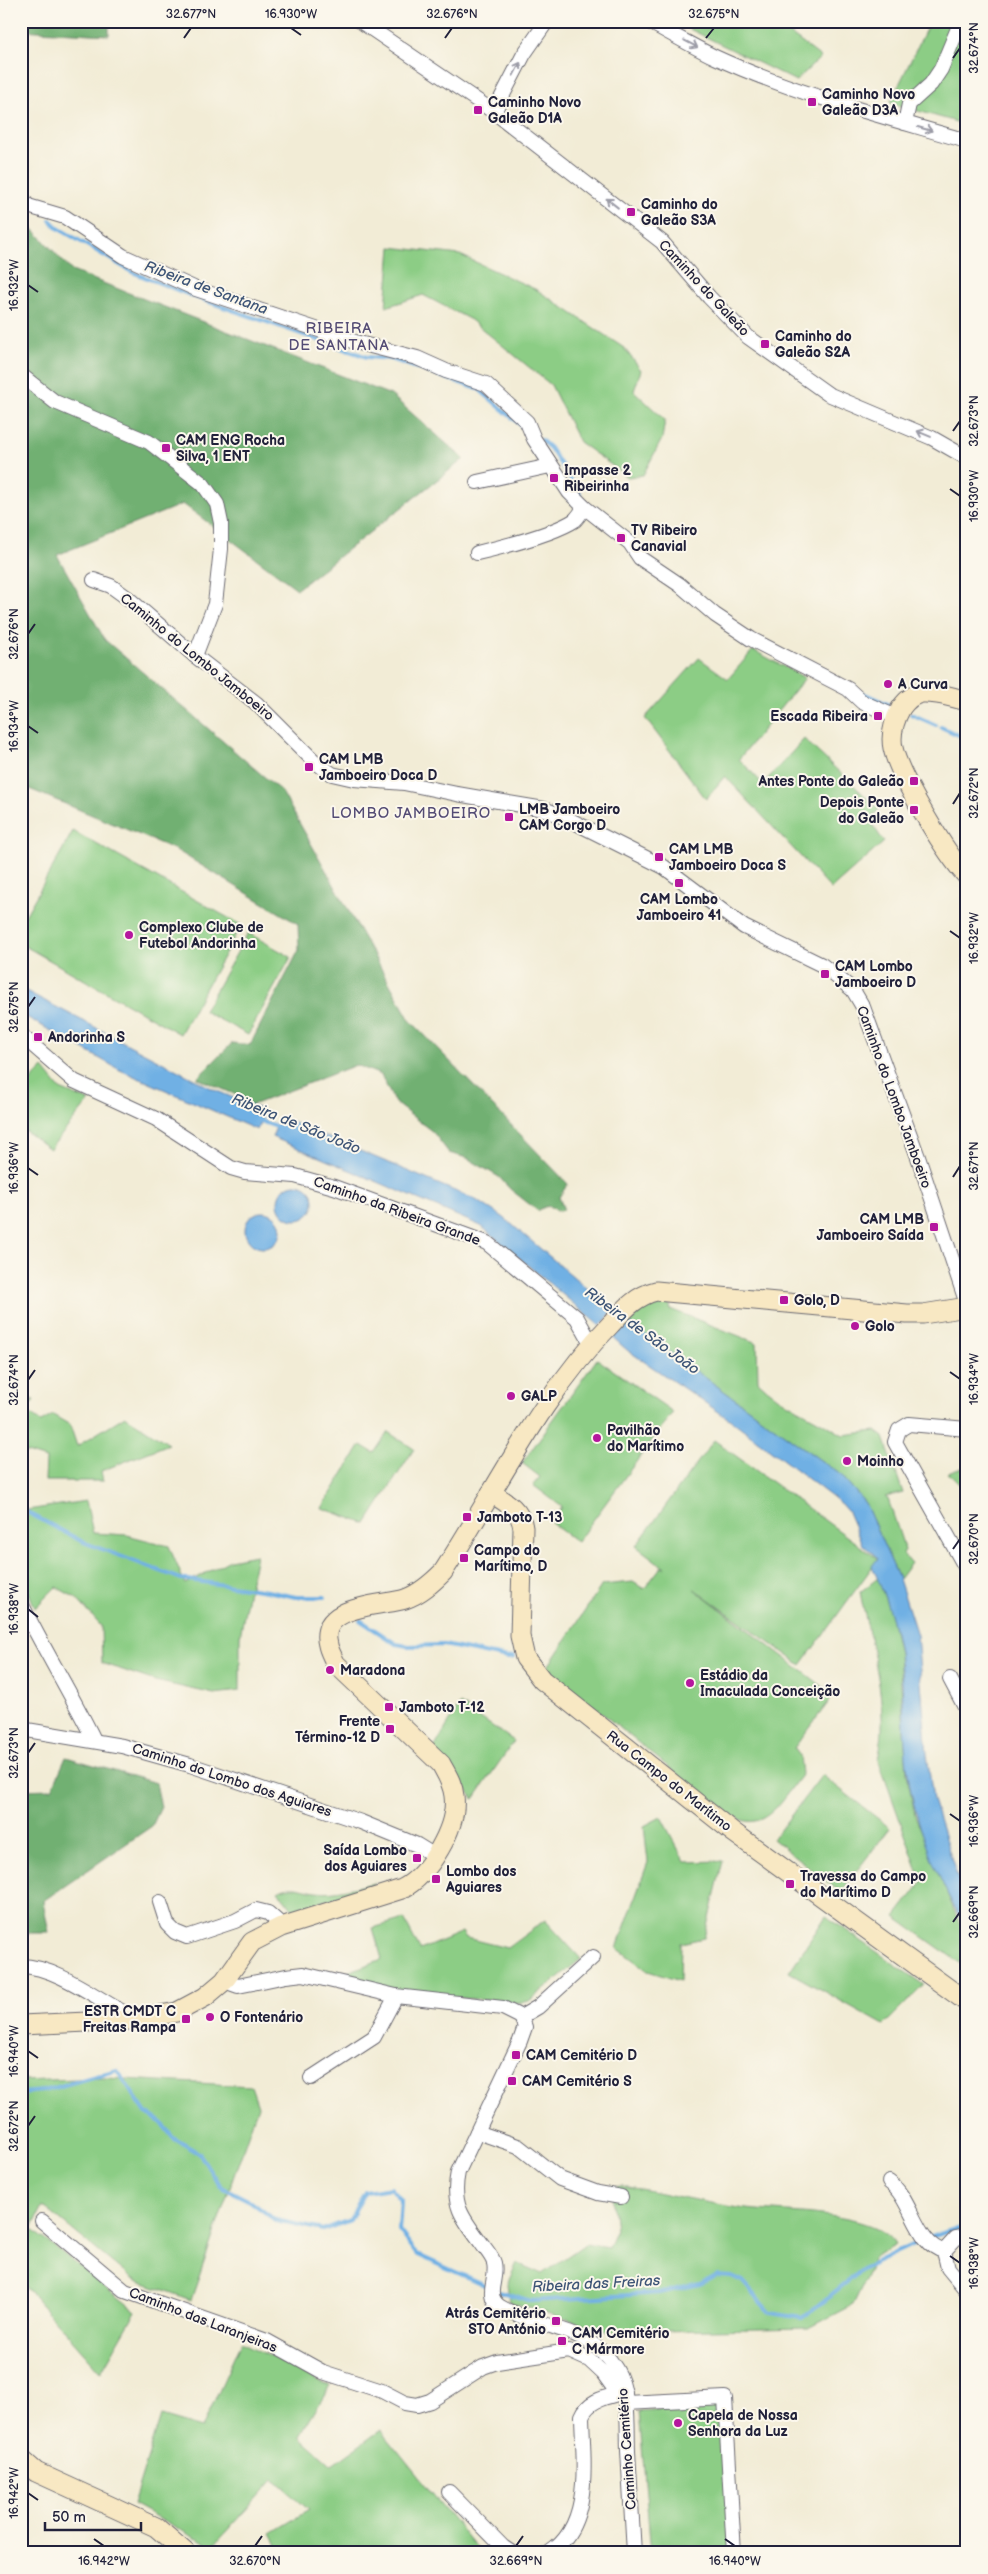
<svg xmlns="http://www.w3.org/2000/svg" width="988" height="2574" viewBox="0 0 988 2574" font-family="'Balsamiq Sans',sans-serif">
<style>
.green{fill:#8ccd85;stroke:#577860}
.forest{fill:#71b072;stroke:#4a6956}
.water{fill:#6fb0e4;stroke:#486990}
.lines{fill:none;stroke-linecap:round;stroke-linejoin:round}
.stream{stroke:#6fb0e4;stroke-width:4}
.street-casing{stroke:#6b6971;stroke-width:16}
.secondary-casing{stroke:#6b6971;stroke-width:21}
.street{stroke:#fff;stroke-width:14}
.secondary{stroke:#f8e8c3;stroke-width:19}
.oneway{stroke:#9c9ca7}
.ticks{fill:none;stroke:#22223b;stroke-width:2}
.poi-dot{fill:#b5179e;stroke:#fbf7ec;stroke-width:2}
.labels{text-anchor:middle;dominant-baseline:central;stroke-width:4;stroke-linejoin:round;paint-order:stroke}
.poi-label{font-size:14px;font-weight:bold;fill:#22223b;stroke:#fbf7ec;text-anchor:start}
.street-label{font-size:14px;fill:#22223b;stroke:#fbf7ec}
.water-label{font-size:15px;font-style:italic;fill:#3d5476;stroke:#fbf7ec}
.neighbourhood-label{font-size:15px;letter-spacing:1px;fill:#544c75;stroke:#fbf7ec}
.neatline{fill:none;stroke:#22223b;stroke-width:2}
.ticks-label{font-size:12px;text-anchor:middle;fill:#22223b}
</style>
<rect width="100%" height="100%" fill="#fbf7ec"/>
<filter id="ink" filterUnits="userSpaceOnUse"><feTurbulence type="fractalNoise" baseFrequency=".02" numOctaves="2"/><feDisplacementMap in="SourceGraphic" scale="10" xChannelSelector="R" yChannelSelector="G"/><feConvolveMatrix kernelMatrix="1 2 1 2 8 2 1 2 1" color-interpolation-filters="sRGB"/></filter>
<filter id="wash" filterUnits="userSpaceOnUse"><feTurbulence type="fractalNoise" baseFrequency=".0096" numOctaves="4" result="noise"/><feDisplacementMap in="SourceGraphic" scale="20" xChannelSelector="R" yChannelSelector="G"/><feGaussianBlur stdDeviation="1.12" result="paint"/><feColorMatrix in="noise" values="0 0 0 0 0 0 0 0 0 0 0 0 0 0 0 0 0 1.4 0 .05"/><feComposite in="paint" operator="in"/></filter>
<g filter="url(#wash)">
<rect width="100%" height="100%" fill="#f2ecd6"/>
<g class="green">
<polygon points="673,21 779,21 777,24 821,57 796,81"/>
<polygon points="930,21 967,21 967,125 890,103"/>
<polygon points="391,247 460,255 537,290 624,348 641,370 634,391 665,420 662,439 643,475 628,477 579,442 551,385 471,320 423,295 386,307"/>
<polygon points="753,650 805,678 739,759 763,784 804,739 879,809 870,821 884,842 831,889 725,776 706,799 645,718 699,658 728,679"/>
<polygon points="73,831 241,925 180,1034 21,944 21,923"/>
<polygon points="248,933 291,957 248,1035 204,1011"/>
<polygon points="43,1068 60,1089 89,1101 50,1149 21,1128 21,1091"/>
<path d="M647,1298L671,1299L670,1309L757,1343L758,1381C782,1405 815,1416 843,1435L876,1431L884,1437L903,1493L885,1497L888,1499L905,1550L903,1554L911,1563L899,1579L865,1503L841,1475L625,1320Z"/>
<polygon points="597,1359 673,1412 577,1542 551,1523 562,1507 533,1485 540,1477 522,1463"/>
<polygon points="21,1397 34,1400 26,1411 41,1422 53,1415 70,1425 77,1446 125,1416 169,1444 101,1471 103,1481 45,1481 46,1459 21,1451"/>
<polygon points="388,1432 414,1449 366,1524 322,1508 361,1445 374,1453"/>
<path d="M714,1440L878,1559L801,1665L694,1589L834,1695L794,1748L800,1756L802,1774C786,1794 765,1835 736,1817L734,1820L604,1715L545,1671L602,1585L633,1582L644,1589L661,1567L665,1568L636,1546Z"/>
<polygon points="967,1466 967,1492 948,1473"/>
<polygon points="86,1501 93,1533 127,1535 169,1546 185,1584 230,1560 256,1555 240,1636 240,1691 214,1694 155,1681 102,1663 101,1626 76,1598 56,1587 35,1608 21,1573 21,1511"/>
<path d="M878,1578L891,1616L899,1654L907,1774L915,1815L958,1920L967,1932V1968L895,1917L922,1882L878,1759C891,1707 870,1644 860,1592Z"/>
<polygon points="460,1704 514,1741 474,1799 433,1750"/>
<polygon points="822,1775 890,1828 840,1892 773,1839"/>
<polygon points="661,1817 685,1862 723,1861 704,1938 681,1943 680,1981 648,1971 617,1948 648,1862 644,1826"/>
<path d="M375,1883L363,1890L293,1910L278,1891C292,1883 301,1889 316,1891C336,1894 356,1886 375,1883Z"/>
<polygon points="826,1916 924,1985 884,2025 789,1972"/>
<polygon points="404,1919 420,1950 462,1932 466,1938 507,1948 545,1920 581,1959 529,2001 521,2003 401,1993 330,1979 382,1959 373,1928"/>
<polygon points="106,2078 251,2086 258,2106 191,2300 131,2278 43,2206 32,2229 136,2311 101,2372 21,2282 21,2081"/>
<path d="M622,2186C662,2192 700,2202 739,2208C776,2214 876,2209 896,2245L872,2259L867,2276L853,2305L809,2328L611,2332L510,2302L507,2284L517,2263L542,2274L585,2244L608,2248L616,2229L611,2187Z"/>
<polygon points="241,2342 330,2386 300,2436 332,2465 381,2430 480,2553 263,2553 277,2544 271,2533 309,2510 274,2479 212,2547 133,2504 161,2416 202,2428"/>
<polygon points="724,2404 731,2553 651,2553 639,2411"/>
</g>
<g class="forest">
<polygon points="21,21 109,21 109,35 21,30"/>
<path d="M21,216L72,271L391,395L464,459L297,589L183,504L57,555L105,640L282,792L410,1020L568,1184L559,1197L564,1210L557,1211C550,1205 546,1205 538,1211L510,1189L499,1177L467,1158L449,1153L433,1132L395,1103L381,1075L356,1065L252,1105L234,1094L197,1078L232,1043L250,1045L299,950L298,924L176,850L27,788L21,795Z"/>
<polygon points="66,1757 156,1783 161,1807 152,1826 43,1901 49,1933 21,1933 21,1790 52,1789"/>
</g>
<g class="water">
<polygon points="24,990 217,1091 265,1111 257,1130 120,1070 21,1014 21,995"/>
<polygon points="280,1117 476,1200 503,1217 614,1311 600,1326 481,1226 272,1137"/>
<circle cx="296" cy="1202" r="18"/>
<circle cx="263" cy="1230" r="18"/>
<path d="M625,1320L841,1475L865,1503L899,1579L917,1635L927,1754L933,1800L958,1879L967,1898V1929C941,1888 914,1822 908,1774C902,1734 905,1693 899,1653C894,1623 885,1594 872,1566L878,1558L862,1544L848,1512L841,1504L735,1423L627,1350L610,1335Z"/>
</g>
<g class="lines">
<g class="stream">
<polyline points="23,187 26,190"/>
<polyline points="50,220 58,228 132,272 192,296 353,352 367,357 391,359 478,389"/>
<polyline points="481,391 523,427"/>
<polyline points="541,440 550,448 580,494"/>
<polyline points="863,693 888,704"/>
<polyline points="911,714 936,725"/>
<polyline points="941,727 967,739"/>
<polyline points="258,1120 280,1128"/>
<polyline points="21,1509 83,1542 181,1579 267,1591 296,1597 324,1597"/>
<polyline points="360,1620 396,1644 408,1646 444,1645 508,1658 514,1657"/>
<polyline points="21,2093 43,2091 117,2070 146,2113 162,2123 173,2138 199,2153 220,2186 250,2201 275,2220 323,2230 350,2220 365,2192 391,2188 401,2200 399,2230 418,2255 489,2287"/>
<polyline points="931,2237 967,2225"/>
<polyline points="495,2290 531,2301 599,2297 659,2293 700,2284 717,2275 731,2276 742,2281 770,2313 802,2318 867,2266 916,2243"/>
</g>
</g>
</g>
<g filter="url(#ink)">
<g class="lines">
<defs>
<g id="street">
<polyline points="360,21 494,112 662,242 709,297 748,337 828,394 932,438 967,458"/>
<path d="M648,21C670,33 692,46 715,57C795,94 882,116 967,141"/>
<polyline points="494,112 524,54 547,21"/>
<polyline points="905,123 909,104 931,84 941,69 961,21"/>
<polyline points="21,197 28,206 65,217 123,256 196,289 355,342 417,358 446,371 486,384 527,422 534,439 569,492 584,507 630,543 640,558 680,585 715,615 751,639 848,689 862,702 896,717"/>
<polyline points="21,375 55,402 149,442 203,484 217,504 221,523 221,549 215,604 195,656"/>
<polyline points="477,482 550,466"/>
<path d="M477,553C502,547 554,534 575,520C578,517 582,511 584,507"/>
<polyline points="94,580 111,586 129,599 195,656 256,703 314,761 332,774 354,779 404,783 457,794 544,809 564,817 664,867 744,927 822,965 853,990 863,1007 918,1157 967,1304"/>
<polyline points="21,1035 74,1081 156,1119 231,1168 245,1172 295,1176 334,1187 487,1243 577,1318 592,1345"/>
<polyline points="967,1429 909,1424 899,1430 895,1442 967,1570"/>
<path d="M21,1603C44,1650 71,1693 94,1740"/>
<polyline points="950,1679 967,1711"/>
<polyline points="21,1729 122,1746 190,1765 361,1822 417,1845 435,1856"/>
<polyline points="160,1902 167,1924 175,1932 187,1937 235,1921 256,1910 268,1913 277,1921 281,1927"/>
<path d="M21,1966C54,1966 95,1997 123,2012L131,2020"/>
<path d="M224,1981L238,1986L286,1976L303,1974L396,1996L503,2008L521,2017L525,2027L520,2041L458,2172C451,2205 463,2219 482,2244C486,2250 492,2256 494,2263C498,2279 484,2294 499,2306C506,2311 515,2313 523,2317C558,2330 595,2333 616,2369C630,2392 627,2425 628,2451C630,2485 632,2519 634,2553"/>
<polyline points="521,2017 538,2007 593,1957"/>
<polyline points="311,2078 374,2037 396,1996"/>
<polyline points="477,2132 518,2146 560,2179 598,2193 621,2197"/>
<path d="M889,2182C912,2198 916,2245 944,2251"/>
<polyline points="42,2221 125,2291 267,2341 323,2372 382,2391 405,2403 417,2405 430,2401 483,2367 497,2362 569,2351 589,2360 603,2373 618,2394"/>
<polyline points="967,2235 956,2238 944,2251 948,2268 967,2291"/>
<polyline points="626,2403 725,2398 734,2553"/>
<polyline points="449,2492 503,2547 512,2553"/>
<path d="M549,2553C593,2525 583,2460 582,2416C589,2399 608,2397 625,2392"/>
</g>
<g id="secondary">
<path d="M967,701C953,697 936,692 922,693C912,694 906,701 901,708C894,721 890,734 893,748C899,776 947,856 967,876"/>
<path d="M491,1493C506,1502 521,1510 523,1528L520,1636L525,1658L542,1680L733,1832L967,2002"/>
<path d="M21,2025L131,2020L177,2012L205,1997L224,1981L252,1942L281,1927L402,1889C429,1875 458,1827 454,1796C453,1784 447,1775 441,1764L335,1663C333,1657 329,1651 328,1645C317,1604 384,1606 405,1599C420,1594 432,1583 443,1572C497,1489 541,1395 611,1324C625,1309 636,1296 656,1291L907,1314H923L967,1307"/>
<polyline points="21,2459 36,2472 156,2527 186,2553"/>
</g>
</defs>
<use href="#street" class="street-casing"/>
<use href="#secondary" class="secondary-casing"/>
<use href="#street" class="street"/>
<use href="#secondary" class="secondary"/>
</g>
<defs><path id="oneway-shaft" d="M-6 0H5M1.5-3L5.5 0L1.5 3" fill="none" stroke-width="1.6" stroke-linecap="round" stroke-linejoin="round" transform="scale(1.25)"/></defs>
<g class="oneway">
<use href="#oneway-shaft" transform="translate(691 44) rotate(28)"/>
<use href="#oneway-shaft" transform="translate(517 69) rotate(-62)"/>
<use href="#oneway-shaft" transform="translate(925 129) rotate(16)"/>
<use href="#oneway-shaft" transform="translate(612 203) rotate(-142)"/>
<use href="#oneway-shaft" transform="translate(924 434) rotate(-157)"/>
</g>
</g>
<path class="ticks" d="M291,28L301,35M184,38L191,28M445,38L452,28M706,38L714,28M953,58L960,48M28,285L38,292M953,431L960,421M950,489L960,496M28,634L35,624M28,726L38,733M953,804L960,793M950,931L960,938M28,1007L35,997M28,1168L38,1175M953,1177L960,1166M950,1372L960,1379M28,1380L35,1370M953,1549L960,1539M28,1609L38,1617M28,1753L35,1743M950,1814L960,1821M953,1922L960,1912M28,2051L38,2058M28,2126L35,2116M950,2256L960,2263M28,2493L38,2500M94,2539L104,2546M725,2539L735,2546M255,2546L262,2536M516,2546L523,2536"/>
<g class="poi-dot">
<rect x="807" y="97" width="10" height="10" rx="2.5"/>
<rect x="473" y="105" width="10" height="10" rx="2.5"/>
<rect x="626" y="207" width="10" height="10" rx="2.5"/>
<rect x="760" y="339" width="10" height="10" rx="2.5"/>
<rect x="161" y="443" width="10" height="10" rx="2.5"/>
<rect x="549" y="473" width="10" height="10" rx="2.5"/>
<rect x="616" y="533" width="10" height="10" rx="2.5"/>
<circle cx="888" cy="684" r="5"/>
<rect x="873" y="711" width="10" height="10" rx="2.5"/>
<rect x="304" y="762" width="10" height="10" rx="2.5"/>
<rect x="909" y="776" width="10" height="10" rx="2.5"/>
<rect x="909" y="805" width="10" height="10" rx="2.5"/>
<rect x="504" y="812" width="10" height="10" rx="2.5"/>
<rect x="654" y="852" width="10" height="10" rx="2.5"/>
<rect x="674" y="878" width="10" height="10" rx="2.5"/>
<circle cx="129" cy="935" r="5"/>
<rect x="820" y="969" width="10" height="10" rx="2.5"/>
<rect x="33" y="1032" width="10" height="10" rx="2.5"/>
<rect x="929" y="1222" width="10" height="10" rx="2.5"/>
<rect x="779" y="1295" width="10" height="10" rx="2.5"/>
<circle cx="855" cy="1326" r="5"/>
<circle cx="511" cy="1396" r="5"/>
<circle cx="597" cy="1438" r="5"/>
<circle cx="847" cy="1461" r="5"/>
<rect x="462" y="1512" width="10" height="10" rx="2.5"/>
<rect x="459" y="1553" width="10" height="10" rx="2.5"/>
<circle cx="330" cy="1670" r="5"/>
<circle cx="690" cy="1683" r="5"/>
<rect x="384" y="1702" width="10" height="10" rx="2.5"/>
<rect x="385" y="1724" width="10" height="10" rx="2.5"/>
<rect x="412" y="1853" width="10" height="10" rx="2.5"/>
<rect x="431" y="1874" width="10" height="10" rx="2.5"/>
<rect x="785" y="1879" width="10" height="10" rx="2.5"/>
<circle cx="210" cy="2017" r="5"/>
<rect x="181" y="2014" width="10" height="10" rx="2.5"/>
<rect x="511" y="2050" width="10" height="10" rx="2.5"/>
<rect x="507" y="2076" width="10" height="10" rx="2.5"/>
<rect x="551" y="2316" width="10" height="10" rx="2.5"/>
<rect x="557" y="2336" width="10" height="10" rx="2.5"/>
<circle cx="678" cy="2423" r="5"/>
</g>
<g class="labels">
<g class="poi-label">
<text x="822" y="94">Caminho Novo<tspan x="822" dy="16">Galeão D3A</tspan></text>
<text x="488" y="102">Caminho Novo<tspan x="488" dy="16">Galeão D1A</tspan></text>
<text x="641" y="204">Caminho do<tspan x="641" dy="16">Galeão S3A</tspan></text>
<text x="775" y="336">Caminho do<tspan x="775" dy="16">Galeão S2A</tspan></text>
<text x="176" y="440">CAM ENG Rocha<tspan x="176" dy="16">Silva, 1 ENT</tspan></text>
<text x="564" y="470">Impasse 2<tspan x="564" dy="16">Ribeirinha</tspan></text>
<text x="631" y="530">TV Ribeiro<tspan x="631" dy="16">Canavial</tspan></text>
<text x="898" y="684">A Curva</text>
<text x="868" y="716" text-anchor="end">Escada Ribeira</text>
<text x="319" y="759">CAM LMB<tspan x="319" dy="16">Jamboeiro Doca D</tspan></text>
<text x="904" y="781" text-anchor="end">Antes Ponte do Galeão</text>
<text x="904" y="802" text-anchor="end">Depois Ponte<tspan x="904" dy="16">do Galeão</tspan></text>
<text x="519" y="809">LMB Jamboeiro<tspan x="519" dy="16">CAM Corgo D</tspan></text>
<text x="669" y="849">CAM LMB<tspan x="669" dy="16">Jamboeiro Doca S</tspan></text>
<text x="679" y="899" text-anchor="middle">CAM Lombo<tspan x="679" dy="16">Jamboeiro 41</tspan></text>
<text x="139" y="927">Complexo Clube de<tspan x="139" dy="16">Futebol Andorinha</tspan></text>
<text x="835" y="966">CAM Lombo<tspan x="835" dy="16">Jamboeiro D</tspan></text>
<text x="48" y="1037">Andorinha S</text>
<text x="924" y="1219" text-anchor="end">CAM LMB<tspan x="924" dy="16">Jamboeiro Saída</tspan></text>
<text x="794" y="1300">Golo, D</text>
<text x="865" y="1326">Golo</text>
<text x="521" y="1396">GALP</text>
<text x="607" y="1430">Pavilhão<tspan x="607" dy="16">do Marítimo</tspan></text>
<text x="857" y="1461">Moinho</text>
<text x="477" y="1517">Jamboto T-13</text>
<text x="474" y="1550">Campo do<tspan x="474" dy="16">Marítimo, D</tspan></text>
<text x="340" y="1670">Maradona</text>
<text x="700" y="1675">Estádio da<tspan x="700" dy="16">Imaculada Conceição</tspan></text>
<text x="399" y="1707">Jamboto T-12</text>
<text x="380" y="1721" text-anchor="end">Frente<tspan x="380" dy="16">Término-12 D</tspan></text>
<text x="407" y="1850" text-anchor="end">Saída Lombo<tspan x="407" dy="16">dos Aguiares</tspan></text>
<text x="446" y="1871">Lombo dos<tspan x="446" dy="16">Aguiares</tspan></text>
<text x="800" y="1876">Travessa do Campo<tspan x="800" dy="16">do Marítimo D</tspan></text>
<text x="176" y="2011" text-anchor="end">ESTR CMDT C<tspan x="176" dy="16">Freitas Rampa</tspan></text>
<text x="220" y="2017">O Fontenário</text>
<text x="526" y="2055">CAM Cemitério D</text>
<text x="522" y="2081">CAM Cemitério S</text>
<text x="546" y="2313" text-anchor="end">Atrás Cemitério<tspan x="546" dy="16">STO António</tspan></text>
<text x="572" y="2333">CAM Cemitério<tspan x="572" dy="16">C Mármore</tspan></text>
<text x="688" y="2415">Capela de Nossa<tspan x="688" dy="16">Senhora da Luz</tspan></text>
</g>
<g class="street-label">
<text transform="translate(704 288) rotate(47)">Caminho do Galeão</text>
<text transform="translate(197 657) rotate(39)">Caminho do Lombo Jamboeiro</text>
<text transform="translate(894 1097) rotate(70)">Caminho do Lombo Jamboeiro</text>
<text transform="translate(397 1211) rotate(20)">Caminho da Ribeira Grande</text>
<text transform="translate(232 1780) rotate(18)">Caminho do Lombo dos Aguiares</text>
<text transform="translate(669 1781) rotate(38)">Rua Campo do Marítimo</text>
<text transform="translate(203 2320) rotate(21)">Caminho das Laranjeiras</text>
<text transform="translate(627 2449) rotate(-94)">Caminho Cemitério</text>
</g>
<g class="water-label">
<text transform="translate(206 288) rotate(20)">Ribeira de Santana</text>
<text transform="translate(296 1124) rotate(22)">Ribeira de São João</text>
<text transform="translate(642 1331) rotate(36)">Ribeira de São João</text>
<text transform="translate(596 2284) rotate(-3)">Ribeira das Freiras</text>
</g>
<g class="neighbourhood-label">
<text x="339" y="328">RIBEIRA<tspan x="339" dy="17">DE SANTANA</tspan></text>
<text x="411" y="813">LOMBO JAMBOEIRO</text>
</g>
</g>
<rect width="988" height="2574" fill="none" stroke="#fbf7ec" stroke-width="55"/>
<path d="M45 2522v8h96v-8" fill="none" stroke="#22223b" stroke-width="2.5"/>
<text x="52" y="2522" font-size="15" fill="#22223b" stroke="#fbf7ec" stroke-width="4" paint-order="stroke">50 m</text>
<rect x="28" y="28" width="932" height="2518" class="neatline"/>
<g class="ticks-label">
<text x="191" y="18">32.677°N</text>
<text x="291" y="18">16.930°W</text>
<text x="452" y="18">32.676°N</text>
<text x="714" y="18">32.675°N</text>
<text transform="translate(974 48) rotate(-90)" y="4">32.674°N</text>
<text transform="translate(14 285) rotate(-90)" y="4">16.932°W</text>
<text transform="translate(974 421) rotate(-90)" y="4">32.673°N</text>
<text transform="translate(974 496) rotate(-90)" y="4">16.930°W</text>
<text transform="translate(14 634) rotate(-90)" y="4">32.676°N</text>
<text transform="translate(14 726) rotate(-90)" y="4">16.934°W</text>
<text transform="translate(974 793) rotate(-90)" y="4">32.672°N</text>
<text transform="translate(974 938) rotate(-90)" y="4">16.932°W</text>
<text transform="translate(14 1007) rotate(-90)" y="4">32.675°N</text>
<text transform="translate(974 1166) rotate(-90)" y="4">32.671°N</text>
<text transform="translate(14 1168) rotate(-90)" y="4">16.936°W</text>
<text transform="translate(974 1379) rotate(-90)" y="4">16.934°W</text>
<text transform="translate(14 1380) rotate(-90)" y="4">32.674°N</text>
<text transform="translate(974 1539) rotate(-90)" y="4">32.670°N</text>
<text transform="translate(14 1609) rotate(-90)" y="4">16.938°W</text>
<text transform="translate(14 1753) rotate(-90)" y="4">32.673°N</text>
<text transform="translate(974 1821) rotate(-90)" y="4">16.936°W</text>
<text transform="translate(974 1912) rotate(-90)" y="4">32.669°N</text>
<text transform="translate(14 2051) rotate(-90)" y="4">16.940°W</text>
<text transform="translate(14 2126) rotate(-90)" y="4">32.672°N</text>
<text transform="translate(974 2263) rotate(-90)" y="4">16.938°W</text>
<text transform="translate(14 2493) rotate(-90)" y="4">16.942°W</text>
<text x="104" y="2565">16.942°W</text>
<text x="255" y="2565">32.670°N</text>
<text x="516" y="2565">32.669°N</text>
<text x="735" y="2565">16.940°W</text>
</g>
</svg>
